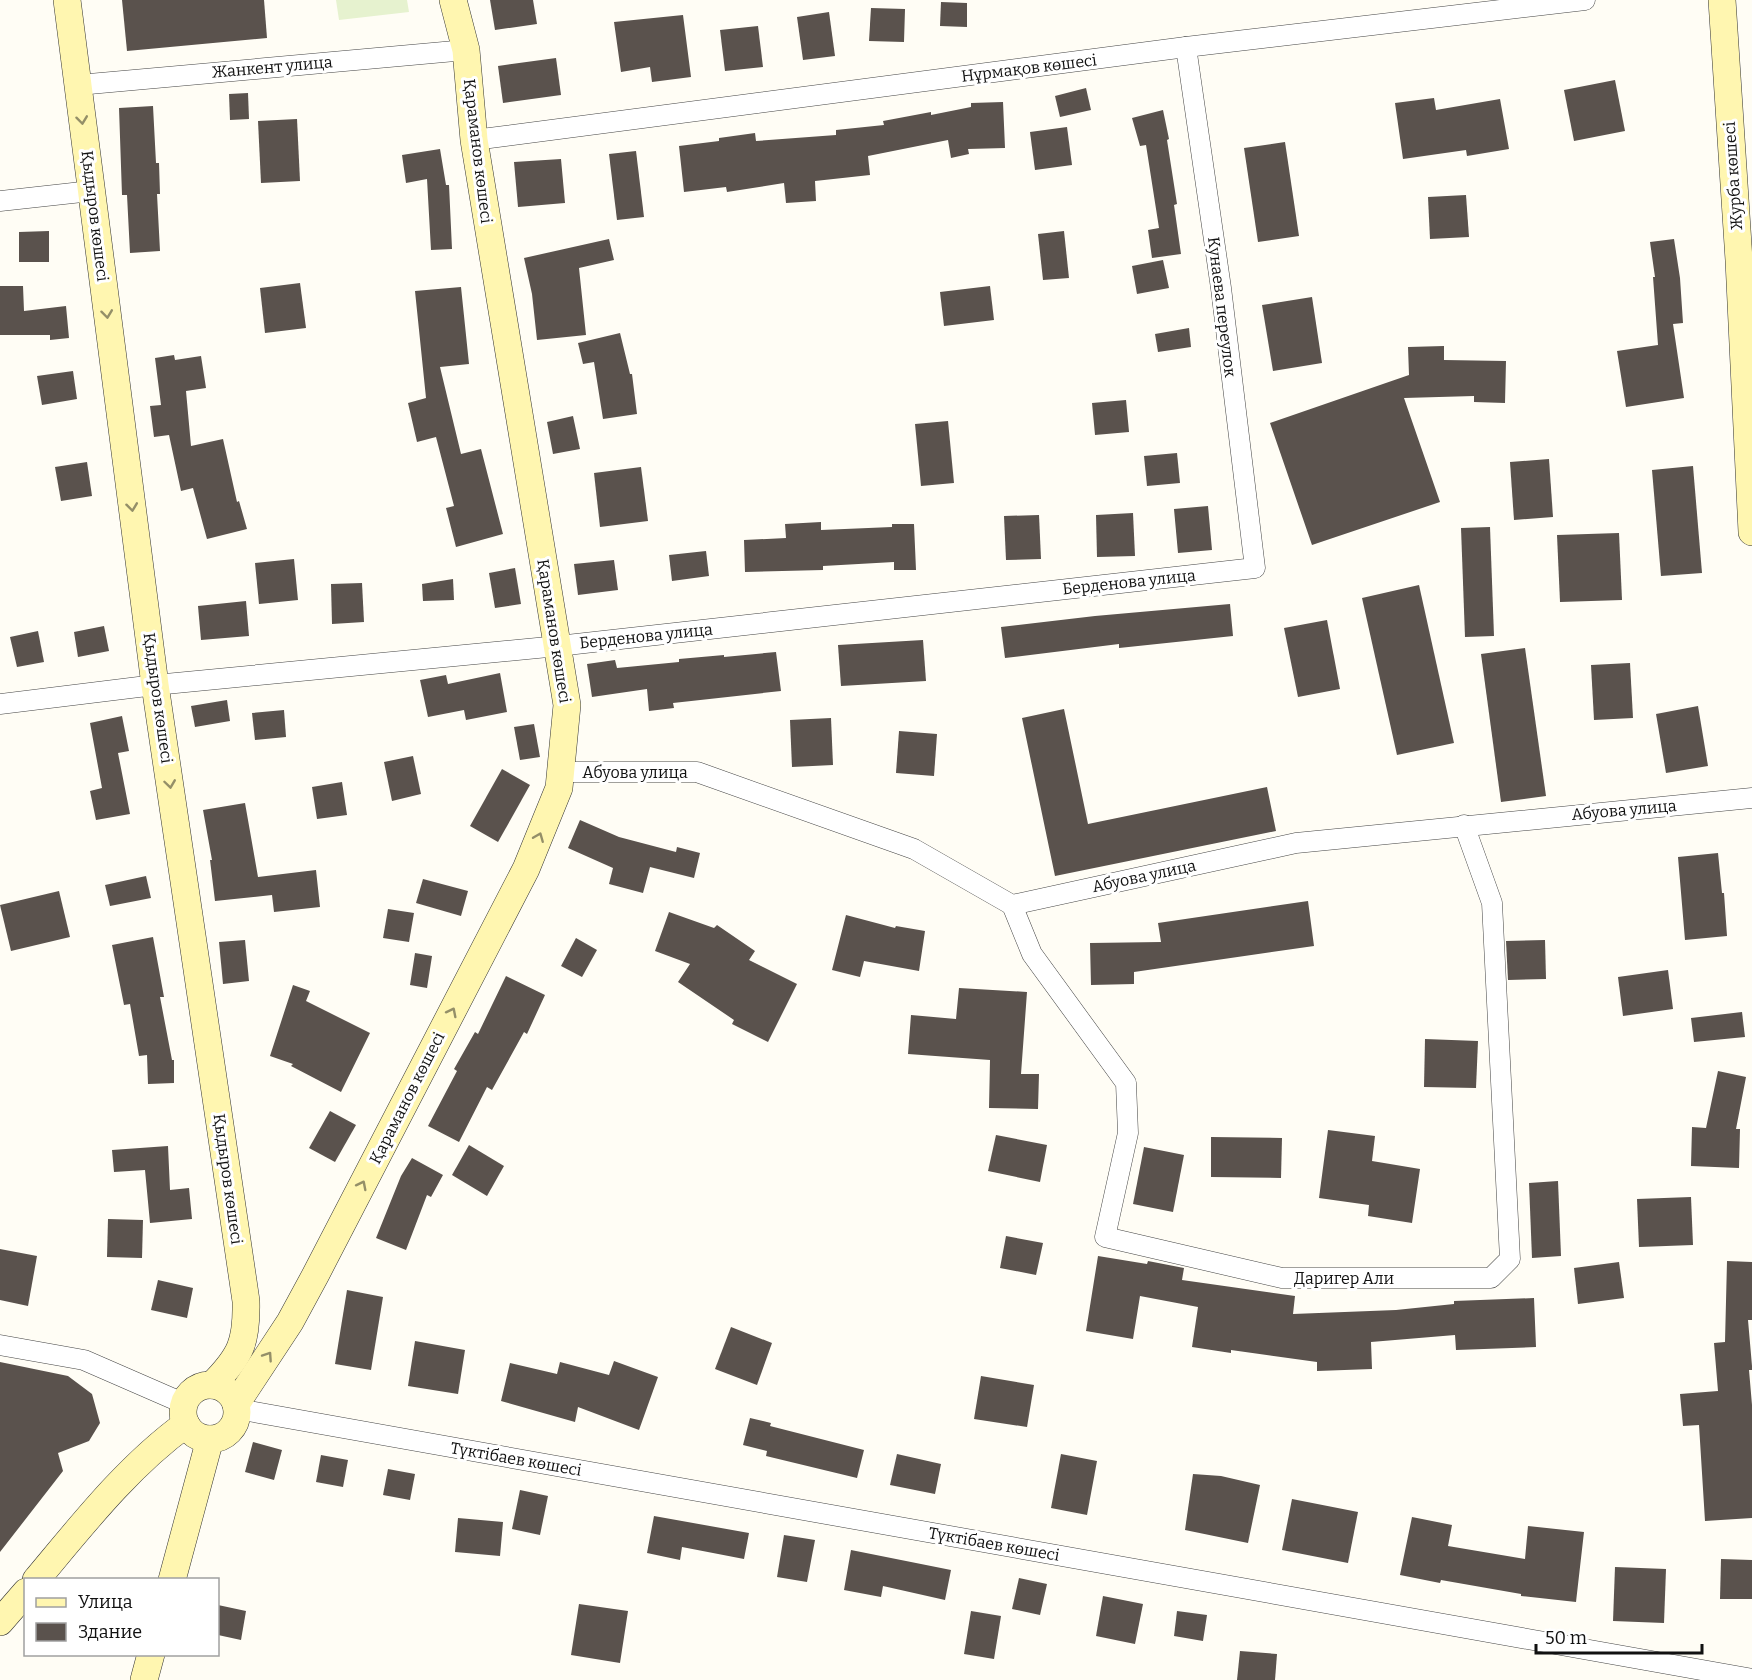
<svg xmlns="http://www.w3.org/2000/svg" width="1752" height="1680" viewBox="0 0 1752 1680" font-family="Bitter,serif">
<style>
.pitch{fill:#e6f2cf}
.building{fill:#5a524d}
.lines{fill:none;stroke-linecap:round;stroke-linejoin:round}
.street-casing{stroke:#444;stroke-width:21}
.secondary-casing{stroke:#333;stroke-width:28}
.street{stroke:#fff;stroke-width:20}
.secondary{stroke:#fff6b0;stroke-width:27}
.oneway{stroke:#948f68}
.labels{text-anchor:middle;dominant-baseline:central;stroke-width:6;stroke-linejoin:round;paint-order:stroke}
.street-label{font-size:16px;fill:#111;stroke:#fff}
</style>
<rect width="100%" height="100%" fill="#fffdf5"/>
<polygon class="pitch" points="336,0 407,0 409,12 339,20"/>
<g class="building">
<polygon points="122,0 264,0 267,38 127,51"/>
<polygon points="490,0 533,0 537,24 495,30"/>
<polygon points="941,2 967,3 967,27 940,26"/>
<polygon points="871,8 905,9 904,42 869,41"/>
<polygon points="829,12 835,56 803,60 797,17"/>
<polygon points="683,15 691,77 652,82 650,67 621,72 614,22"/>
<polygon points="758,26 763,67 725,71 720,30"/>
<polygon points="556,58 561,95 503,103 498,66"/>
<polygon points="1615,80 1625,131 1574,141 1564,90"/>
<polygon points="1086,88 1091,110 1060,117 1055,96"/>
<polygon points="248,93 249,119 230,120 229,94"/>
<polygon points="1434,98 1436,110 1500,99 1509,149 1467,156 1466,150 1403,159 1395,103"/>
<polygon points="1003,102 1005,148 968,149 969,154 951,158 948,140 868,156 870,175 815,181 816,201 786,203 784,183 727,192 726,187 684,192 679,146 719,141 719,138 755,133 756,141 836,135 836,130 884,125 883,121 931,112 931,115 971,107 971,103"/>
<polygon points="153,106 156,163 159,163 160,194 157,194 160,251 130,253 127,195 122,195 119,108"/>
<polygon points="1163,110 1169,139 1167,140 1177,204 1174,205 1181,254 1152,258 1148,230 1159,228 1146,145 1140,146 1132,118"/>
<polygon points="297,119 300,181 261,183 258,121"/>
<polygon points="1067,127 1072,165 1035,170 1030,132"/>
<polygon points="1285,142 1299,236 1258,242 1244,148"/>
<polygon points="440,149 446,185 449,185 452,249 431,250 427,179 406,183 402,155"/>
<polygon points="636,151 644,217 617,220 609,154"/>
<polygon points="561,159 565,203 518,207 514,162"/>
<polygon points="1466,195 1469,237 1430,239 1428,197"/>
<polygon points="49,231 49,262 19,262 19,232"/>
<polygon points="1064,231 1069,278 1043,280 1038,234"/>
<polygon points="609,239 614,260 579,268 586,335 537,340 532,294 524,258"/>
<polygon points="1674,239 1680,278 1683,323 1673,324 1684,398 1626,407 1617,351 1658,345 1653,277 1655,277 1650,242"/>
<polygon points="1163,260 1169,288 1137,294 1132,266"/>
<polygon points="300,283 306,328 265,333 260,288"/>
<polygon points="0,286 23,286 24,311 66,306 69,338 50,340 50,335 0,335"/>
<polygon points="990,286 994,320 944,326 940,292"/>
<polygon points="461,287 469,364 440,367 461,454 481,449 503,534 456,547 446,508 454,506 436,437 417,442 408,403 426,398 415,291"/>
<polygon points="1312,297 1322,363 1273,371 1262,305"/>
<polygon points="1189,328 1191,347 1158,352 1155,334"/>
<polygon points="620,333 630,374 632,374 637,414 603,419 594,362 583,364 578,343"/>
<polygon points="1444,346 1444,360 1506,361 1505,403 1474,402 1474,396 1404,398 1440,502 1312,545 1270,423 1409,375 1408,347"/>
<polygon points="174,355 175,360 201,356 206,388 186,391 191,446 223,439 237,502 239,501 247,529 207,539 193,488 181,491 169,435 154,437 150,406 161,405 155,358"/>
<polygon points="73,371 77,399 42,405 37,376"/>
<polygon points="1126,400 1129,432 1095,435 1092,403"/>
<polygon points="573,416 580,449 553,454 547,422"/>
<polygon points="948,421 954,483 921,486 915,424"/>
<polygon points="1177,453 1180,483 1147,486 1144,456"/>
<polygon points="1549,459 1553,517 1514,520 1510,462"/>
<polygon points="87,462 92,496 61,501 55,467"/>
<polygon points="1693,466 1702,573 1661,576 1652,470"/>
<polygon points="641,467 648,521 600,527 594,473"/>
<polygon points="1208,506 1212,550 1178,553 1174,509"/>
<polygon points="1133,513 1135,556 1097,557 1096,515"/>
<polygon points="1039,515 1041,559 1006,560 1004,516"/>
<polygon points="821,522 821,530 892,527 892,524 914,524 916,570 894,570 894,562 823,566 823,570 745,572 744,540 786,538 785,524"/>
<polygon points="1490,527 1494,636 1465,637 1461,528"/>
<polygon points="1619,533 1622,600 1560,602 1557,535"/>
<polygon points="706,551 709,576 672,581 669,555"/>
<polygon points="294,559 298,600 259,604 255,563"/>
<polygon points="614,560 618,590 578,595 574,564"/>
<polygon points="515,568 521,604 495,608 489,573"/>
<polygon points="453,579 454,600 423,601 422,584"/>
<polygon points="362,583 364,622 332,624 331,584"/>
<polygon points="1419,585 1454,743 1397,755 1362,598"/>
<polygon points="246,601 249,636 201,640 198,606"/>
<polygon points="1230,604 1233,636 1119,648 1119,644 1005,658 1001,627 1095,616"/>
<polygon points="1327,620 1340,689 1298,697 1284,628"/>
<polygon points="104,626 109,651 78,657 74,632"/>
<polygon points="38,631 44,662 17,667 10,637"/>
<polygon points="923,640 926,681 841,686 838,645"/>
<polygon points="1525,648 1546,796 1501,802 1481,654"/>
<polygon points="776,652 781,691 673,703 674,708 649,711 647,689 592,697 587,664 615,660 617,668 679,662 679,659 724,655 724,657"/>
<polygon points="1630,663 1633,718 1594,720 1591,665"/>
<polygon points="500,673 507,712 466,720 464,710 428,717 420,680 446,675 448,684"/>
<polygon points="227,700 230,721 195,727 191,706"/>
<polygon points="1698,706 1708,766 1666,773 1656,714"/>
<polygon points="1064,709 1088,824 1267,787 1276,831 1055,876 1022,718"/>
<polygon points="284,710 286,737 255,740 252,713"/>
<polygon points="122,716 129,751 118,753 130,814 96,820 90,791 102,788 90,723"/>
<polygon points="831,718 833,765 792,767 790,720"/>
<polygon points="534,724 540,757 520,760 514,727"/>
<polygon points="899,731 937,734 934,776 896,773"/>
<polygon points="413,756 421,794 392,801 384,762"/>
<polygon points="502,769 530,785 498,842 470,826"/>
<polygon points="342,782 347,815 317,819 312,787"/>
<polygon points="245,803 258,877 316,870 320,907 274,912 272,895 215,901 210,860 212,860 203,810"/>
<polygon points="580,820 619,837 676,852 677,847 700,853 694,878 650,867 643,893 609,884 613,868 568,848"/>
<polygon points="1718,853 1722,893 1724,893 1727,936 1685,940 1678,857"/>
<polygon points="146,876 151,898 110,906 105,885"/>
<polygon points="423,879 468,891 461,916 416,903"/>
<polygon points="59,891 70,937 11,951 0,905"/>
<polygon points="1308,901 1314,946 1134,972 1134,984 1091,985 1090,943 1161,942 1158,923"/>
<polygon points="388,909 414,913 409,942 383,938"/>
<polygon points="669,912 714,928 717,925 755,951 749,960 797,984 768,1042 732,1024 734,1020 678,982 690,964 655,951"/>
<polygon points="846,915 895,928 896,926 925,931 919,971 864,961 860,977 832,970"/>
<polygon points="153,937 164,997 160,997 172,1060 174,1060 174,1083 148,1084 147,1055 139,1056 130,1004 124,1005 112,945"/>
<polygon points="576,938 597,950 582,977 561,966"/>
<polygon points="245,940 249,981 223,984 219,942"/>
<polygon points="1545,940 1546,979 1508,980 1506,941"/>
<polygon points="415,953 432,956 427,988 410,985"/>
<polygon points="1668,970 1673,1009 1623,1016 1618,977"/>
<polygon points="506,976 545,995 527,1034 524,1032 492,1090 487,1087 459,1142 428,1126 457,1071 454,1069 475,1032 478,1034"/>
<polygon points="293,985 310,991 306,1001 370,1033 341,1092 291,1066 293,1064 270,1056"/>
<polygon points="959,988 1027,992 1021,1074 1039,1074 1038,1109 989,1108 990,1060 908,1054 911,1015 956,1019"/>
<polygon points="1742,1012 1745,1037 1694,1042 1691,1018"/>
<polygon points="1425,1039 1478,1041 1476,1088 1424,1087"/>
<polygon points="1718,1071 1746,1077 1736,1129 1740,1129 1739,1168 1691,1166 1692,1127 1706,1128"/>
<polygon points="330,1111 356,1125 335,1162 309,1148"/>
<polygon points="1328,1130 1375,1136 1372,1161 1420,1169 1412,1223 1368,1216 1369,1205 1319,1198"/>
<polygon points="996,1135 1047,1145 1040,1182 988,1171"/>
<polygon points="1211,1137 1282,1138 1281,1178 1211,1177"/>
<polygon points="469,1145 504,1166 487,1196 452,1175"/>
<polygon points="168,1146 170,1190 189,1188 192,1219 150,1223 145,1170 114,1172 112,1150"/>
<polygon points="1144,1147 1184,1155 1173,1212 1133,1204"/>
<polygon points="412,1158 443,1175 431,1197 427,1195 406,1250 376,1238 401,1176"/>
<polygon points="1558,1181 1561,1256 1532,1258 1529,1183"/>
<polygon points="1691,1197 1693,1245 1639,1247 1637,1199"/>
<polygon points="108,1219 143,1220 142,1258 107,1257"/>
<polygon points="1006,1236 1043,1243 1036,1275 1000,1268"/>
<polygon points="0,1249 37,1256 28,1306 0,1300"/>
<polygon points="1098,1256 1147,1264 1148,1261 1184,1268 1182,1280 1295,1296 1293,1314 1396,1310 1454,1304 1454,1301 1534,1298 1536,1347 1456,1350 1455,1335 1371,1342 1372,1369 1317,1371 1317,1362 1231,1350 1231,1353 1192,1347 1198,1307 1140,1296 1133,1339 1086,1331"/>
<polygon points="1727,1261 1752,1262 1752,1320 1748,1320 1752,1366 1752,1370 1749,1370 1752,1405 1752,1518 1705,1521 1699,1425 1683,1426 1680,1394 1718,1391 1714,1343 1725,1342"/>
<polygon points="1619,1262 1624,1298 1578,1304 1574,1268"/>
<polygon points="158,1280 193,1288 187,1318 151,1310"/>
<polygon points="347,1290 383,1297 371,1370 335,1364"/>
<polygon points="731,1327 772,1343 757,1385 715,1369"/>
<polygon points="415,1341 465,1350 458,1394 408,1386"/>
<polygon points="614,1361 658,1377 639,1430 578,1407 575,1422 501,1401 510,1363 557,1374 560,1362 609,1375"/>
<polygon points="0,1362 68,1376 92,1394 100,1423 89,1441 58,1453 63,1471 0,1552"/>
<polygon points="981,1376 1034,1385 1027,1427 974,1419"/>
<polygon points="750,1418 771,1423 770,1426 864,1450 857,1478 766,1456 767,1451 743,1445"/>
<polygon points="253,1442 282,1450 274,1480 245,1472"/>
<polygon points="897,1454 941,1464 935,1494 890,1485"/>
<polygon points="1061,1454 1097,1461 1087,1515 1051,1508"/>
<polygon points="321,1455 348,1460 343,1487 316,1482"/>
<polygon points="388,1469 415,1474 410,1500 383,1495"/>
<polygon points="1193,1474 1221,1476 1260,1485 1248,1543 1185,1530"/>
<polygon points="520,1490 548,1496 540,1535 512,1529"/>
<polygon points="1292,1499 1358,1512 1348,1563 1282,1550"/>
<polygon points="654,1516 749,1533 744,1559 682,1547 680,1560 647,1553"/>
<polygon points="1412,1517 1452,1525 1448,1546 1525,1559 1528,1526 1584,1532 1576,1602 1521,1596 1521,1594 1441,1580 1440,1583 1400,1575"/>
<polygon points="458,1518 503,1522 500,1556 455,1552"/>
<polygon points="784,1535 815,1540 807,1582 777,1577"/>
<polygon points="851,1550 951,1570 945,1600 883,1586 881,1597 844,1590"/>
<polygon points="1721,1559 1752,1560 1752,1599 1720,1599"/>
<polygon points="1615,1567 1666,1569 1664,1623 1613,1621"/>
<polygon points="1019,1578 1047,1584 1040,1615 1012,1609"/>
<polygon points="1103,1596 1143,1604 1135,1644 1096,1636"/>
<polygon points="579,1604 628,1611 620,1663 571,1655"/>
<polygon points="218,1605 246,1611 241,1640 218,1635"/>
<polygon points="971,1611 1001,1616 994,1659 964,1654"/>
<polygon points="1177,1611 1207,1615 1203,1641 1174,1636"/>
<polygon points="1240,1651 1277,1654 1275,1680 1237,1680"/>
</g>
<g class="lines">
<defs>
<g id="street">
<polyline points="78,85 466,50"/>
<polyline points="474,140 1186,47 1585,0"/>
<polyline points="0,201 91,191"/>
<polyline points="0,704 155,685 558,646 1255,568 1221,288 1186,47"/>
<polyline points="560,772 697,772 914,849 1012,905 1296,843 1752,798"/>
<polyline points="1012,905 1032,954 1126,1083 1128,1133 1105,1237 1282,1278 1491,1278 1510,1259 1492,903 1464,825"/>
<polyline points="0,1345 84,1360 185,1404"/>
<polyline points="237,1409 1752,1679"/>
</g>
<g id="secondary">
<path d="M67,0L155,685L246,1301C247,1342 241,1356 212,1385"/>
<polyline points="1722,0 1739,260 1752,532"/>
<circle cx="210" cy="1412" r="27"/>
<polyline points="236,1404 290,1322 316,1274 526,869 559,788 567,705 474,140 466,50 453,0"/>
<path d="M36,1580C82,1525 128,1466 186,1424"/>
<polyline points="172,1580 210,1439"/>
<polyline points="0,1622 26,1592"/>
<polyline points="144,1680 151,1654"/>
</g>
</defs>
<use href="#street" class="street-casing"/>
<use href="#secondary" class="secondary-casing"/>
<use href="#street" class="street"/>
<use href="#secondary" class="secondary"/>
</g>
<defs><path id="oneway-chevron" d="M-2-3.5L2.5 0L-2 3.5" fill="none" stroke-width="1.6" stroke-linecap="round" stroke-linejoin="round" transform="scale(1.5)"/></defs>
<g class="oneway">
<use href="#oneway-chevron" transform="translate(82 120) rotate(83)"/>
<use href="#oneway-chevron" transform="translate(107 314) rotate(83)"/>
<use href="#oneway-chevron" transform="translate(132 507) rotate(83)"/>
<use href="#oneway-chevron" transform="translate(170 784) rotate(82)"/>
<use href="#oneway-chevron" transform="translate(539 837) rotate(-68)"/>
<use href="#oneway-chevron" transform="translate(452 1012) rotate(-63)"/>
<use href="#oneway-chevron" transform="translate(362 1185) rotate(-63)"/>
<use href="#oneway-chevron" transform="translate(268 1356) rotate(-56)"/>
</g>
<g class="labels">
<g class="street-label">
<text transform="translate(272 67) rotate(-5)">Жанкент улица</text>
<text transform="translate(1029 68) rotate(-7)">Нұрмақов көшесі</text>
<text transform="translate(478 151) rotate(83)">Қараманов көшесі</text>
<text transform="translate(1733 176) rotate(-94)">Журба көшесі</text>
<text transform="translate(95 216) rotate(83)">Қыдыров көшесі</text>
<text transform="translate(1222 307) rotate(83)">Кунаева переулок</text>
<text transform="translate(1129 582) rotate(-6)">Берденова улица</text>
<text transform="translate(554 631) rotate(81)">Қараманов көшесі</text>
<text transform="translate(646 636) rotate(-6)">Берденова улица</text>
<text transform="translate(158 698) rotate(82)">Қыдыров көшесі</text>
<text x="635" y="772">Абуова улица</text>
<text transform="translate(1624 810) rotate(-5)">Абуова улица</text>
<text transform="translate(1144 876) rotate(-12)">Абуова улица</text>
<text transform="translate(407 1098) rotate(-63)">Қараманов көшесі</text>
<text transform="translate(228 1179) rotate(82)">Қыдыров көшесі</text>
<text x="1344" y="1278">Даригер Али</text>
<text transform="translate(516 1459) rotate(10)">Түктібаев көшесі</text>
<text transform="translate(994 1544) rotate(10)">Түктібаев көшесі</text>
</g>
</g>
<rect x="24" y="1578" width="195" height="78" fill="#ffffff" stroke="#a0a0a0" stroke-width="1.5"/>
<rect x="36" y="1598" width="30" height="9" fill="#fff6b0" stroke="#a0a0a0" stroke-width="1.5"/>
<text x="78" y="1608" font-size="18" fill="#111111">Улица</text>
<rect x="36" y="1623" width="30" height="18" fill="#5a524d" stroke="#a0a0a0" stroke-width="1.5"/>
<text x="78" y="1638" font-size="18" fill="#111111">Здание</text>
<path d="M1536 1644v9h166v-9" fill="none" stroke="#111111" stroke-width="3"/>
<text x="1545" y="1644" font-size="18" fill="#111111" stroke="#ffffff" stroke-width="4.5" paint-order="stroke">50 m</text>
</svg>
